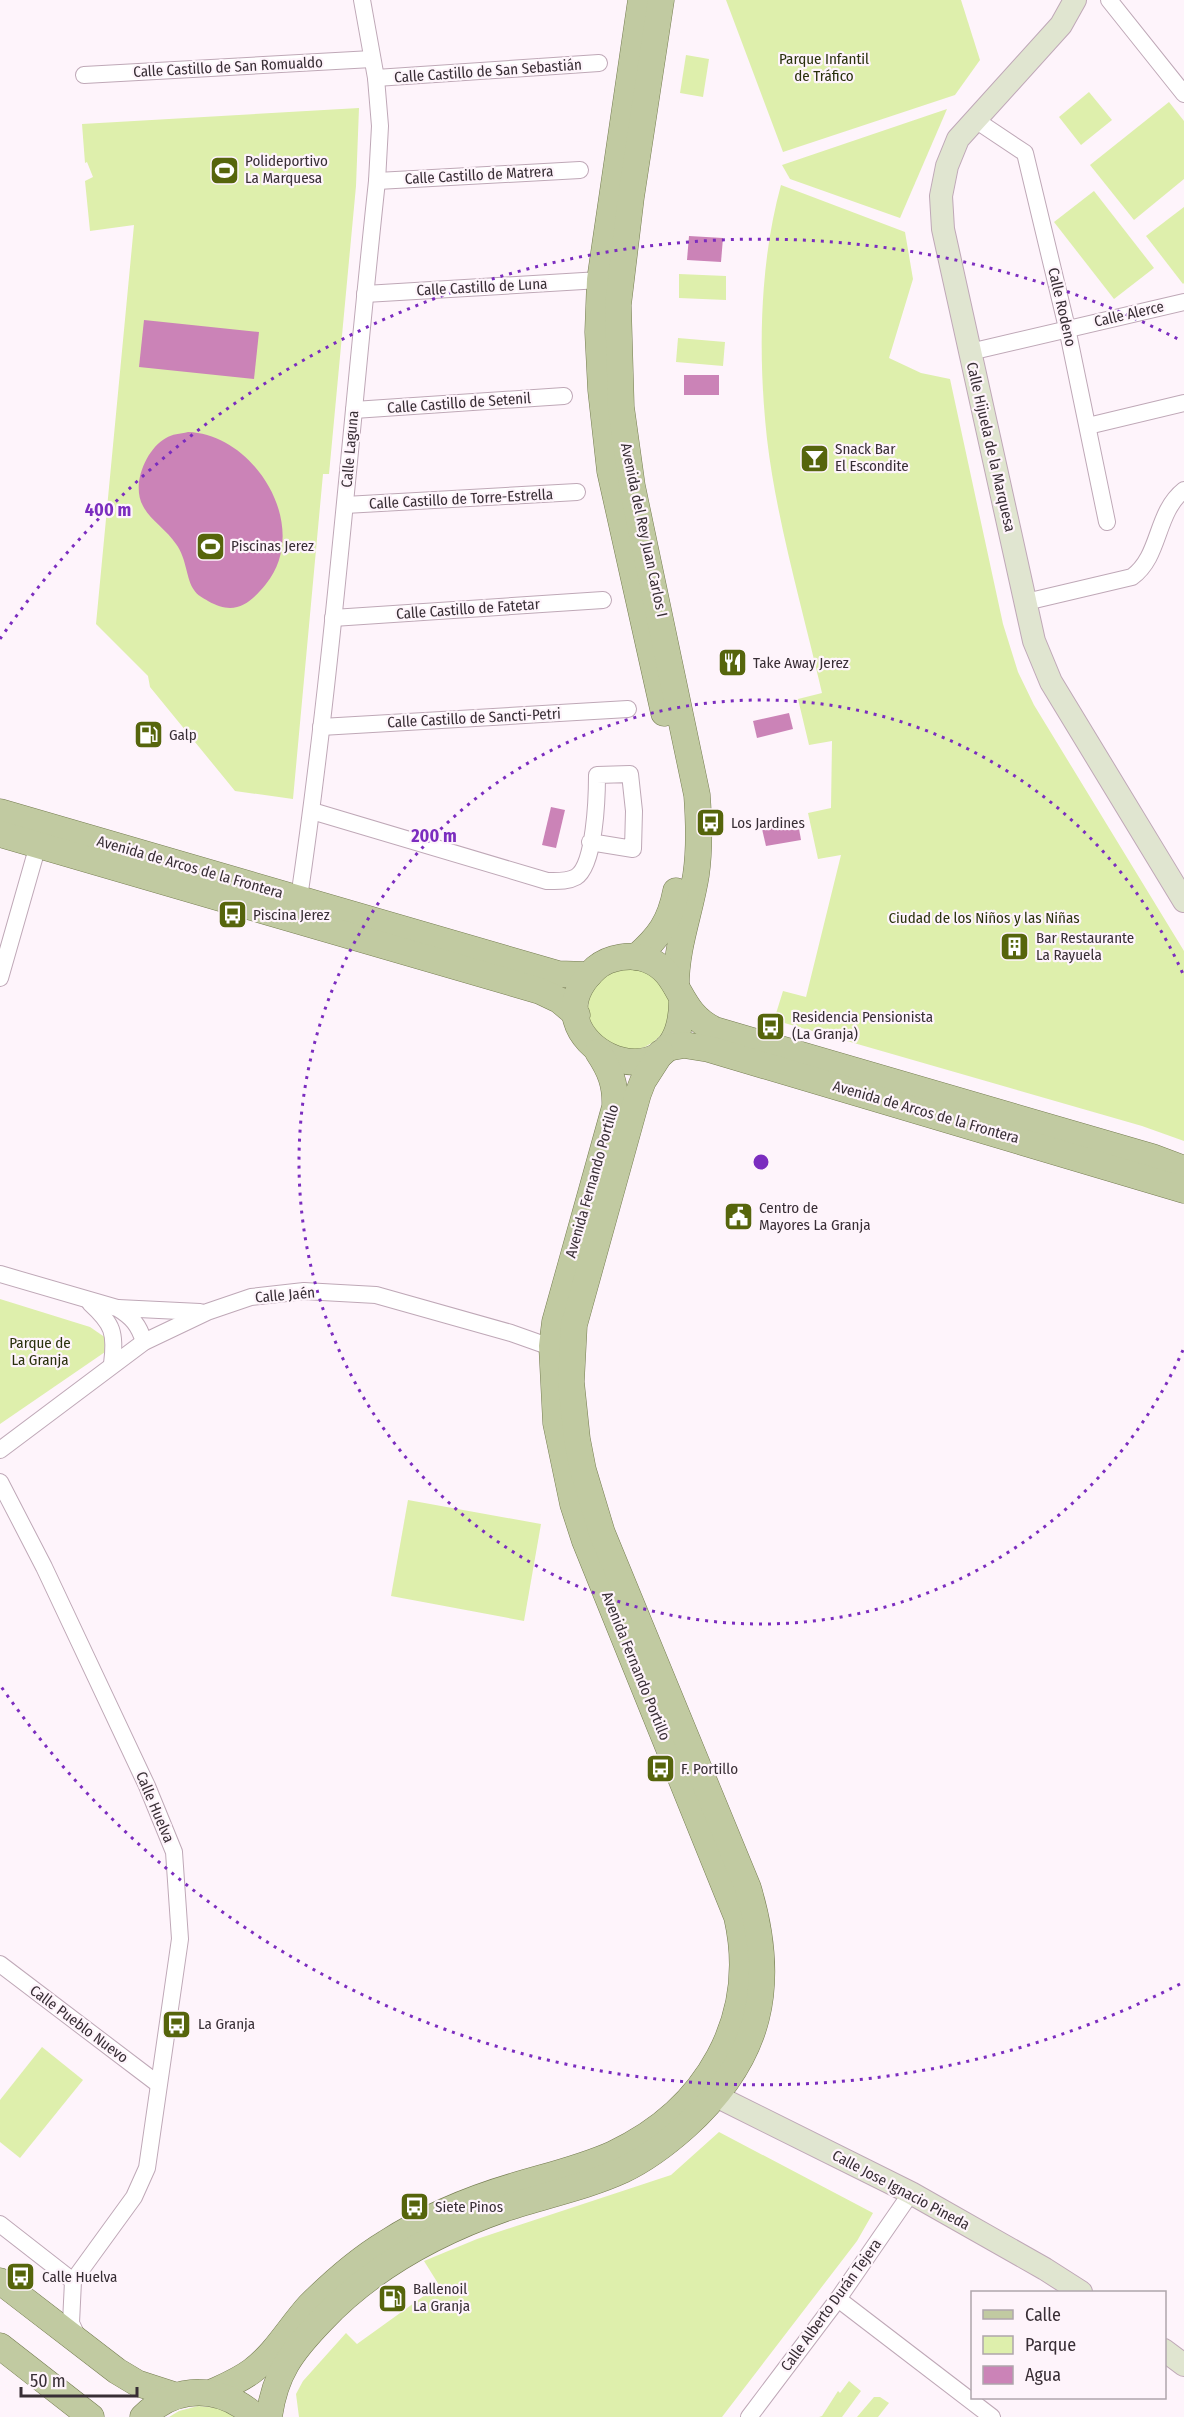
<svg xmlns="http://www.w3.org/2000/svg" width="1184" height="2417" viewBox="0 0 1184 2417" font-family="'Fira Sans Condensed',sans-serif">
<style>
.green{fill:#deefac}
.water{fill:#cb83b7}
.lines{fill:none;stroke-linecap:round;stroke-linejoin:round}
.street-casing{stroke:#bfa8b7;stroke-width:18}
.secondary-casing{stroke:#bfa8b7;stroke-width:24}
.primary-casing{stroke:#767d52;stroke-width:27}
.street{stroke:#fff;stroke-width:16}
.secondary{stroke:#e0e5d0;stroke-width:22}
.primary{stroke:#c1caa1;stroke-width:26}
.ring{fill:none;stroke:#7b2cbf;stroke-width:3;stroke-dasharray:3 6}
.labels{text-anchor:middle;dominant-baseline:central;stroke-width:4.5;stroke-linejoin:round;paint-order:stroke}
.park-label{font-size:15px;fill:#2a310d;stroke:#fef4fb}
.street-label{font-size:15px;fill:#382e35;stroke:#fef4fb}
.poi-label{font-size:15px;fill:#382e35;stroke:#fef4fb;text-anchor:start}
.centre{fill:#7b2cbf;stroke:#fef4fb;stroke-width:3}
.ring-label{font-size:18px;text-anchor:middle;font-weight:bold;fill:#7b2cbf;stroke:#fef4fb;stroke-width:4.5;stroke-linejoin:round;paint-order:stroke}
</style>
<rect width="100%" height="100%" fill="#fef4fb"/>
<g class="green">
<polygon points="726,0 961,0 980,60 955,95 783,152"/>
<polygon points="686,55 709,59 703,97 680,93"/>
<polygon points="1089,92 1112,120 1081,145 1059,117"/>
<polygon points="1169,102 1184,121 1184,179 1134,220 1090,165"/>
<polygon points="359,108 356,186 329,474 323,474 293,799 235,791 150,687 148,676 96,624 134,225 90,231 85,181 93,177 87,162 85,163 82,124"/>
<polygon points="947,109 900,218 790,179 782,165"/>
<path d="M781,185L905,232L913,279L889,358L921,373L950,379L1003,624L1018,672L1034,705L1184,951V1141L1142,1126L774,1020L783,991L806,997L841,855L818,859L808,813L831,808L832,741L809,745L798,699L822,693C803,610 777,523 767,439C758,357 759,265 781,185Z"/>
<polygon points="1094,191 1154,268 1114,299 1054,222"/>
<polygon points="1184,207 1184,283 1183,284 1146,236"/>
<polygon points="679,274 726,276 726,300 679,298"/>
<polygon points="678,338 725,342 723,366 676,362"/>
<circle cx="629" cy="1009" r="41"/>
<polygon points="0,1299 90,1327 106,1338 105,1352 0,1424"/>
<polygon points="408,1500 541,1524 524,1621 391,1596"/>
<polygon points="42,2047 83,2080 20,2158 0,2142 0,2100"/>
<polygon points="719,2132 873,2213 857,2241 722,2417 299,2417 296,2394 303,2381 346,2333 357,2344 439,2285 424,2261 477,2239 671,2175"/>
<polygon points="849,2381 861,2391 842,2417 819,2417 822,2416 838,2391 840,2393"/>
<polygon points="874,2397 880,2397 889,2403 878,2417 857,2417"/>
<polygon points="198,2406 217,2408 237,2417 169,2417 179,2411"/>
</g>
<g class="water">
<polygon points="689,236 723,238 721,262 687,260"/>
<polygon points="144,320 259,332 254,379 139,367"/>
<rect x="684" y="375" width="35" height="20"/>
<path d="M188,432C255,434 312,527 266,584C249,605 234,616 208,601C203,598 197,595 194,590C186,579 187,559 176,544C167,530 150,520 143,506C131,485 146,449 166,438C172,434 180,434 188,432Z"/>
<polygon points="789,713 793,729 757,738 753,721"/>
<polygon points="551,807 565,810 556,848 542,845"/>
<polygon points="798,823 801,840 766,846 762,829"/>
</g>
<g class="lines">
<defs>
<g id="street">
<polyline points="1109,0 1184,94"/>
<polyline points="84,75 372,59"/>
<polyline points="376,78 599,63"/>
<polyline points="974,119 1025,153 1067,328 1107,522"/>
<polyline points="377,181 580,170"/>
<polyline points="365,294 600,280"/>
<polyline points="970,352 1184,302"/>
<polyline points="354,410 564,396"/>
<polyline points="1088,426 1184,403"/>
<polyline points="345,505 577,492"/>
<path d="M1026,602L1132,577C1161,556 1155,513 1184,490"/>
<polyline points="333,618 603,600"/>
<polyline points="321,727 628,709"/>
<path d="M312,811L547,881C557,881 567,882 576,877C595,865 597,797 597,775L630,774L634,811L633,849L590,842"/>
<path d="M299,898C334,660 351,420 377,181L380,126L376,78L362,0"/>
<polyline points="0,978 38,845"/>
<path d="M0,1274L117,1308C132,1317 139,1325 144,1342"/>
<path d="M90,1303C113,1324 116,1333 112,1364"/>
<polyline points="118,1308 200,1312"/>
<polyline points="0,1450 144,1342 207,1312 251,1297 304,1291 376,1295 511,1333 559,1350"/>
<polyline points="0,1482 44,1567 147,1786 174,1852 180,1939 147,2168 134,2197 73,2281 71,2323 79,2340"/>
<polyline points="0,1964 158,2084"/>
<polyline points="0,2224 73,2281"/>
<polyline points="838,2299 992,2417"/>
<polyline points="749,2417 838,2299 911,2193"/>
</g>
<g id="secondary">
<polyline points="1075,0 1061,25 958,139 947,166 941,196 943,229 1034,641 1051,682 1184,901"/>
<polyline points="716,2096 911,2193 1045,2269 1081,2292"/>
<polyline points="1164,2350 1184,2365"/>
</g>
<g id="primary">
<polyline points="641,0 600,280 598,332 601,390 610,471 664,713"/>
<path d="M661,0L631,197L618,305L621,407L632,486L697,795C699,822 700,848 696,875C690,913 676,946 676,986"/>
<polyline points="0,812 558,974 589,975"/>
<polyline points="0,834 540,991 559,1000 577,1015"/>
<path d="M636,957C659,937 670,922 676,891"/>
<path d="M682,999C683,1122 517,1039 596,968C609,957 632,953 648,960C682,973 676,1012 715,1030L1152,1157L1184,1169"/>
<polyline points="667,1048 684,1045 709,1049 1184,1190"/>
<polyline points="0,2281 117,2371 137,2383 174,2395"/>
<polyline points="0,2346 91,2417"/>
<path d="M213,2392C226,2386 240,2380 252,2371C275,2354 290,2327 309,2306C332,2283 358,2260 386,2243C425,2218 470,2199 514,2186C547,2176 582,2168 613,2154C707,2110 760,2019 737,1917L585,1541L573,1504L556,1423L552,1346L555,1322L615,1107C616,1084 610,1070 598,1052"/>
<path d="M143,2417C177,2384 221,2385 256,2417"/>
<path d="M269,2417C275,2373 292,2351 322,2320C373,2266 437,2232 506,2208C545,2195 586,2187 623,2170C646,2159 667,2143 686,2126C762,2057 777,1984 748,1888L602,1533L583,1470L577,1439L571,1382L574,1325L638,1094L643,1081L661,1053"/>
</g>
</defs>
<use href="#street" class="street-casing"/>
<use href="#secondary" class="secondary-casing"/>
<use href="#primary" class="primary-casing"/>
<use href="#street" class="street"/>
<use href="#secondary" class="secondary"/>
<use href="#primary" class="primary"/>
</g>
<g class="ring">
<path d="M1183 1350A462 462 0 1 1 1183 974"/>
<path d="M1180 1984A923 923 0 0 1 0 1685M0 639A923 923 0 0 1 1180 340"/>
</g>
<defs>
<symbol id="stadium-square" viewBox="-11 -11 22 22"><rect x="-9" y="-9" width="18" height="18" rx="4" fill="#56650c" stroke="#fef4fb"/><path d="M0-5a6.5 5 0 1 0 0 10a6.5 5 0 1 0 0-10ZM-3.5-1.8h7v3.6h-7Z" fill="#fff"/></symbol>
<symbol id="bar-square" viewBox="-11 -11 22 22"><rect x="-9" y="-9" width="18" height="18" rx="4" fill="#56650c" stroke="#fef4fb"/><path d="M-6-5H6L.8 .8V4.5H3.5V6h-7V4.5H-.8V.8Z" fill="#fff"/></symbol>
<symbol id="restaurant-square" viewBox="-11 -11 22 22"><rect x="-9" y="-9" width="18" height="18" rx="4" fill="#56650c" stroke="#fef4fb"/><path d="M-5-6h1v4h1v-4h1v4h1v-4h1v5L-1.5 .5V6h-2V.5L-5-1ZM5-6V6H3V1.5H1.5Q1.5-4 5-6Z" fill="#fff"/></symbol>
<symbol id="fuel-square" viewBox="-11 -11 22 22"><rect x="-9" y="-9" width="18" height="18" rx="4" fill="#56650c" stroke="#fef4fb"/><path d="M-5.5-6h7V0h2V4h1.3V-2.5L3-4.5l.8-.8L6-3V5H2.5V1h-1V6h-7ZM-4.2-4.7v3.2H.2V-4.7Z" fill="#fff"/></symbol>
<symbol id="bus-square" viewBox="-11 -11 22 22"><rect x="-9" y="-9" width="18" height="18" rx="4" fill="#56650c" stroke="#fef4fb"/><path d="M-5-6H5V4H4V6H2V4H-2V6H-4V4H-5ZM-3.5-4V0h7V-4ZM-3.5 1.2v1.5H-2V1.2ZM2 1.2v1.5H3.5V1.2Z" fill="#fff"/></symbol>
<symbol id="building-square" viewBox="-11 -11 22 22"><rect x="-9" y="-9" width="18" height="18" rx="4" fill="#56650c" stroke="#fef4fb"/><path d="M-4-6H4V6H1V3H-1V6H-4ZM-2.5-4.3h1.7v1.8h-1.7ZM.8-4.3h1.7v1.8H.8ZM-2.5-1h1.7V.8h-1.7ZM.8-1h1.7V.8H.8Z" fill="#fff"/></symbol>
<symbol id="civic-square" viewBox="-11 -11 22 22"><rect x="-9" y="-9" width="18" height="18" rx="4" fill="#56650c" stroke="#fef4fb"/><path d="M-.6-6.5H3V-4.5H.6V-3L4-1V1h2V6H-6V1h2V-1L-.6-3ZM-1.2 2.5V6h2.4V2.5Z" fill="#fff"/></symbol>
</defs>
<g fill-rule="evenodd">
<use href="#stadium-square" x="208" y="154" width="33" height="33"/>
<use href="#bar-square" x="798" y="442" width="33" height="33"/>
<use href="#stadium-square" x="194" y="530" width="33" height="33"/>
<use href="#restaurant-square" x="716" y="646" width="33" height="33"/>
<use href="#fuel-square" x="132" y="718" width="33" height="33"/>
<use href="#bus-square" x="694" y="806" width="33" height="33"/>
<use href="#bus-square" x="216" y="898" width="33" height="33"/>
<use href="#building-square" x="998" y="930" width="33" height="33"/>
<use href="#bus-square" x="754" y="1010" width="33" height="33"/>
<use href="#civic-square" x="722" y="1200" width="33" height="33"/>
<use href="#bus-square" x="644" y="1752" width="33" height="33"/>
<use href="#bus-square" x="160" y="2008" width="33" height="33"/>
<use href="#bus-square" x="398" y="2190" width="33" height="33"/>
<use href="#bus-square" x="4" y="2260" width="33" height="33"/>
<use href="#fuel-square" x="376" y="2282" width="33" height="33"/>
</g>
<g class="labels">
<g class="park-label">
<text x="824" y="59">Parque Infantil<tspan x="824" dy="17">de Tráfico</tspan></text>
<text x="984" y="918">Ciudad de los Niños y las Niñas</text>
<text x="40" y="1343">Parque de<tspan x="40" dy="17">La Granja</tspan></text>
</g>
<g class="street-label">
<text transform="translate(228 67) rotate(-3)">Calle Castillo de San Romualdo</text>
<text transform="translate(488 71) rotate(-4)">Calle Castillo de San Sebastián</text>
<text transform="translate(479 175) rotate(-3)">Calle Castillo de Matrera</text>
<text transform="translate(482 287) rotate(-3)">Calle Castillo de Luna</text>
<text transform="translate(1062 307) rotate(77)">Calle Rodeno</text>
<text transform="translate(1129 314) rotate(-13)">Calle Alerce</text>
<text transform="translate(459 403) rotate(-4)">Calle Castillo de Setenil</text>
<text transform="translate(991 447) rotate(77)">Calle Hijuela de la Marquesa</text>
<text transform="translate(350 449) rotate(-85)">Calle Laguna</text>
<text transform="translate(461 499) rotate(-3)">Calle Castillo de Torre-Estrella</text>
<text transform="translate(644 530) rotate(78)">Avenida del Rey Juan Carlos I</text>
<text transform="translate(468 609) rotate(-4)">Calle Castillo de Fatetar</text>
<text transform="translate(474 718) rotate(-3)">Calle Castillo de Sancti-Petri</text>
<text transform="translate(190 867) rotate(16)">Avenida de Arcos de la Frontera</text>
<text transform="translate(926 1112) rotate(16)">Avenida de Arcos de la Frontera</text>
<text transform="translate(592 1181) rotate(-74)">Avenida Fernando Portillo</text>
<text transform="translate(285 1295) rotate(-5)">Calle Jaén</text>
<text transform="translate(636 1666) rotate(68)">Avenida Fernando Portillo</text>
<text transform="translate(155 1807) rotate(67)">Calle Huelva</text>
<text transform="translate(79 2024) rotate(37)">Calle Pueblo Nuevo</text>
<text transform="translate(901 2190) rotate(28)">Calle Jose Ignacio Pineda</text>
<text transform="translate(831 2305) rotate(-54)">Calle Alberto Durán Tejera</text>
</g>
<g class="poi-label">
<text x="245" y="161">Polideportivo<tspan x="245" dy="17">La Marquesa</tspan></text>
<text x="835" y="449">Snack Bar<tspan x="835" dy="17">El Escondite</tspan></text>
<text x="231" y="546">Piscinas Jerez</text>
<text x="753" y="663">Take Away Jerez</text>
<text x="169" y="735">Galp</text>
<text x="731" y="823">Los Jardines</text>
<text x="253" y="915">Piscina Jerez</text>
<text x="1036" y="938">Bar Restaurante<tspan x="1036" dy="17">La Rayuela</tspan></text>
<text x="792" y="1017">Residencia Pensionista<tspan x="792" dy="17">(La Granja)</tspan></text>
<text x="759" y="1208">Centro de<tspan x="759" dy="17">Mayores La Granja</tspan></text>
<text x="681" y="1769">F. Portillo</text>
<text x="198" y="2024">La Granja</text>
<text x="435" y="2207">Siete Pinos</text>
<text x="42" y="2277">Calle Huelva</text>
<text x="413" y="2289">Ballenoil<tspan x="413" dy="17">La Granja</tspan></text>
</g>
</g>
<circle cx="761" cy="1162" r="9" class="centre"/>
<g class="ring-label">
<text x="108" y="516">400 m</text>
<text x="434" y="842">200 m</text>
</g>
<rect x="971" y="2291" width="195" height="108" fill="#fef4fb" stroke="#afa5ac" stroke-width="1.5"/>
<rect x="983" y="2310" width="30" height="9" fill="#c1caa1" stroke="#afa5ac" stroke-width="1.5"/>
<text x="1025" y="2321" font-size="18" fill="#382e35">Calle</text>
<rect x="983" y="2336" width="30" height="18" fill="#deefac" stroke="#afa5ac" stroke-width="1.5"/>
<text x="1025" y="2351" font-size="18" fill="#382e35">Parque</text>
<rect x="983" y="2366" width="30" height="18" fill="#cb83b7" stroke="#afa5ac" stroke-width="1.5"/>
<text x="1025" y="2381" font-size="18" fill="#382e35">Agua</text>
<path d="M21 2387v9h116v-9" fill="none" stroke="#382e35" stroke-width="3"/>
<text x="30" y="2387" font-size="18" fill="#382e35" stroke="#fef4fb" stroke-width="4.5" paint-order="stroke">50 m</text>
</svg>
